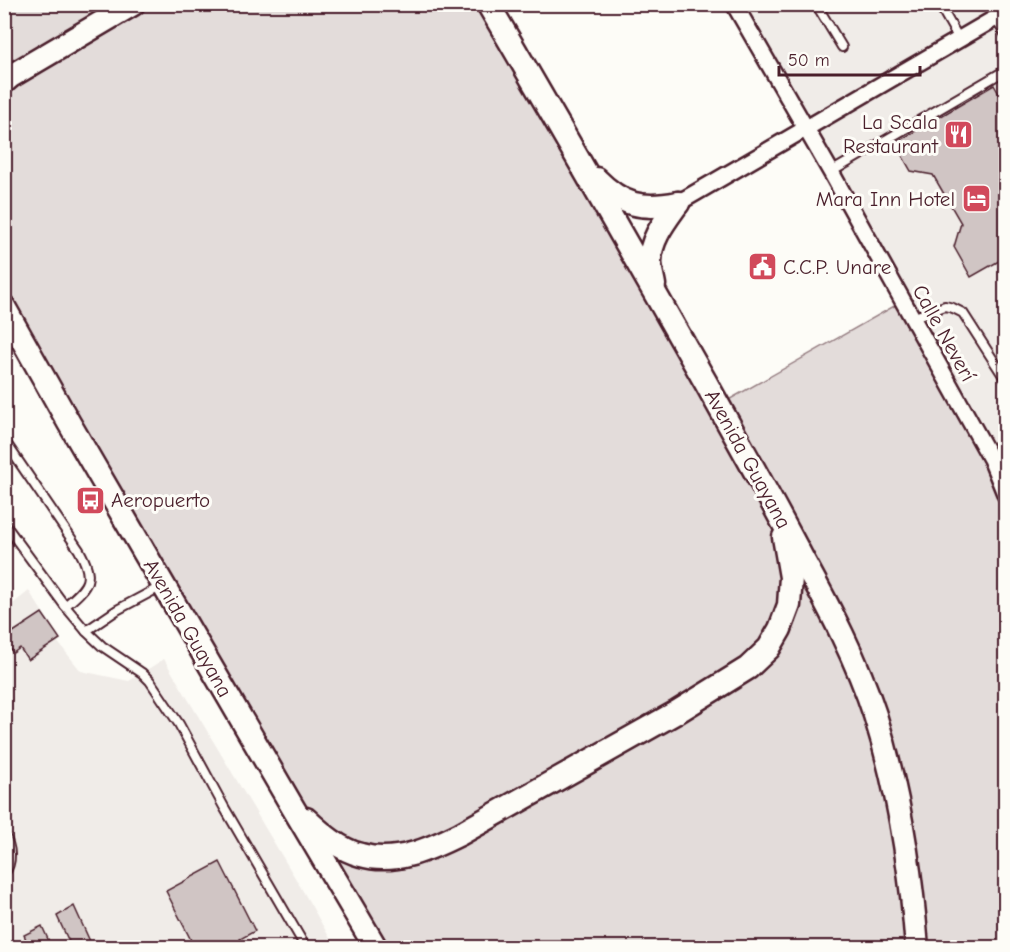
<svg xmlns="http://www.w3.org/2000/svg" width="1010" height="952" viewBox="0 0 1010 952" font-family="'Comic Neue',sans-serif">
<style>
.built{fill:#f0ece8}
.green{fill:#e3dcda;stroke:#967e82;stroke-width:1.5}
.building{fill:#d0c5c4;stroke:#4a1f2b;stroke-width:1.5}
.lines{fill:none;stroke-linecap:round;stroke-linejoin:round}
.service-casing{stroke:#4a1f2b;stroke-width:12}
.minor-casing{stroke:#4a1f2b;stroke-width:20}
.primary-casing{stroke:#4a1f2b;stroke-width:27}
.service{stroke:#fdfcf7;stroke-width:8}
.minor{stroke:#fdfcf7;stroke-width:15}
.primary{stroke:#fdfcf7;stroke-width:22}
.labels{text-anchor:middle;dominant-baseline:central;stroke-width:6;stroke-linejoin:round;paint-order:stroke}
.poi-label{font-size:21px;fill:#4a1f2b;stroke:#fdfcf7;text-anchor:end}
.street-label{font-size:21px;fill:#4a1f2b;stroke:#fdfcf7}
</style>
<rect width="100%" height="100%" fill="#fdfcf7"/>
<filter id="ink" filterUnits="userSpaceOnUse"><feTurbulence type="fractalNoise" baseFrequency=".0167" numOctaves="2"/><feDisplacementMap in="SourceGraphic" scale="12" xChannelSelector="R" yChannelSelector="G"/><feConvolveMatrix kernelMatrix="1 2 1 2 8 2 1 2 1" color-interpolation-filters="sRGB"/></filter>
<g filter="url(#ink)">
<g class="built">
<polygon points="735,5 1005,5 1005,496"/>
<polygon points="29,591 60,639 57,641 81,671 129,681 164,659 300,886 335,947 5,948 5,610"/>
</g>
<polygon class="green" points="4,5 488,5 718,406 903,301 1005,496 1005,947 376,947 5,305"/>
<g class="building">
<polygon points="994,85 1006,106 1006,257 971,277 954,247 961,223 933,175 911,171 895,143"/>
<polygon points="42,613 60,639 28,660 20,648 13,653 4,640 4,638"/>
<polygon points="220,862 255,931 240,939 245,948 195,948 166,891"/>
<polygon points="74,906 93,948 72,948 57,916"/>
<polygon points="42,926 52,948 30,948 24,935"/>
</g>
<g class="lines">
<defs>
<g id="service">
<polyline points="816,4 842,47"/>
<polyline points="939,4 959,39"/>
<polyline points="995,18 1006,35"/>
<polyline points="831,172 1006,70"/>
<polyline points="912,318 945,306 953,308 963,313 1006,380"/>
<path d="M4,440L79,550C95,579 89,586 65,606"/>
<polyline points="4,523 65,606 86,631 102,646 142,673 150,681 179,724 224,807 306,948"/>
<polyline points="86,631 117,610 162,586"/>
<path d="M4,834C11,847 13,862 4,874"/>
</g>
<g id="minor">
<polyline points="734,4 831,172 991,459 1006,496"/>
<polyline points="678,203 1006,12"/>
</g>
<g id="primary">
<path d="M488,4C562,130 634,256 706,383C738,441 771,499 802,558C830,609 857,660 875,715C899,791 911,869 917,948"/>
<polyline points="4,82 11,76 133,4"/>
<path d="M596,179C623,206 642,210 678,203"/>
<path d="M654,285C653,278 650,269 650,262C650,239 666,220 678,203"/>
<polyline points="4,307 69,423 292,806 376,948"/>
<path d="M306,819C321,833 340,850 361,855C395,865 430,849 460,834L677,712L748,668L769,648L780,629L789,605L791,577L784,537"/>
</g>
</defs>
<use href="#service" class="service-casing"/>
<use href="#minor" class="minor-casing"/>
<use href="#primary" class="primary-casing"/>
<use href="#service" class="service"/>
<use href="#minor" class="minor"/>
<use href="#primary" class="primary"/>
</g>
</g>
<defs>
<symbol id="restaurant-square" viewBox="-11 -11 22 22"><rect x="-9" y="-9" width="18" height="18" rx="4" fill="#d1495b" stroke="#fdfcf7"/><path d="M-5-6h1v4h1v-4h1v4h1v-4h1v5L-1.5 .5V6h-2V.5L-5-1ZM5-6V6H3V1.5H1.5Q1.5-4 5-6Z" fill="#fff"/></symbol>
<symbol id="hotel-square" viewBox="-11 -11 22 22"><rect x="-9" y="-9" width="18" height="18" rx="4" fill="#d1495b" stroke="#fdfcf7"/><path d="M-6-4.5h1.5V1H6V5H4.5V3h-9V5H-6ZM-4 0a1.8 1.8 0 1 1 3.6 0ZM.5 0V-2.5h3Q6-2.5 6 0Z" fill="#fff"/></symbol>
<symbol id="civic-square" viewBox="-11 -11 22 22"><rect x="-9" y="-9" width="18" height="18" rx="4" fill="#d1495b" stroke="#fdfcf7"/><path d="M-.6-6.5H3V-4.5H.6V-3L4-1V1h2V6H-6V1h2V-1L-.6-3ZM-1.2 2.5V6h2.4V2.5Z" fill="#fff"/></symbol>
<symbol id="bus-square" viewBox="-11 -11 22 22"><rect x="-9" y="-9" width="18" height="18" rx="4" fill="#d1495b" stroke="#fdfcf7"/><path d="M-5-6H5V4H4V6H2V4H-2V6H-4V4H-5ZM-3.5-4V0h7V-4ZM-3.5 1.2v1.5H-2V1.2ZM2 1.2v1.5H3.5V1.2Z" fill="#fff"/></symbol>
</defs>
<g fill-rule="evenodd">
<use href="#restaurant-square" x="942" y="118" width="33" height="33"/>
<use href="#hotel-square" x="960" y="182" width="33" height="33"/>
<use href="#civic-square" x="746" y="250" width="33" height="33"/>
<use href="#bus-square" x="74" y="484" width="33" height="33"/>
</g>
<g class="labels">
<g class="poi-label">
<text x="938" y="122">La Scala<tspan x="938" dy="24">Restaurant</tspan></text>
<text x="955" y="199">Mara Inn Hotel</text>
<text x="783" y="267" text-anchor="start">C.C.P. Unare</text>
<text x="111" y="500" text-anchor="start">Aeropuerto</text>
</g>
<g class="street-label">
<text transform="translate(944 333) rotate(61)">Calle Neverí</text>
<text transform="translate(748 459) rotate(61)">Avenida Guayana</text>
<text transform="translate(188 628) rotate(60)">Avenida Guayana</text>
</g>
</g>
<rect width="1010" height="952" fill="none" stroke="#fdfcf7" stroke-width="24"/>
<rect x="12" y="12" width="986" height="928" fill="none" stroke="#4a1f2b" stroke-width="2" filter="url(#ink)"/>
<path d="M779 66v9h141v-9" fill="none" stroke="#4a1f2b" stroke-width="3"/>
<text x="788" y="66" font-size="18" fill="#4a1f2b" stroke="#fdfcf7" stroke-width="4.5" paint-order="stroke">50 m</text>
</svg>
